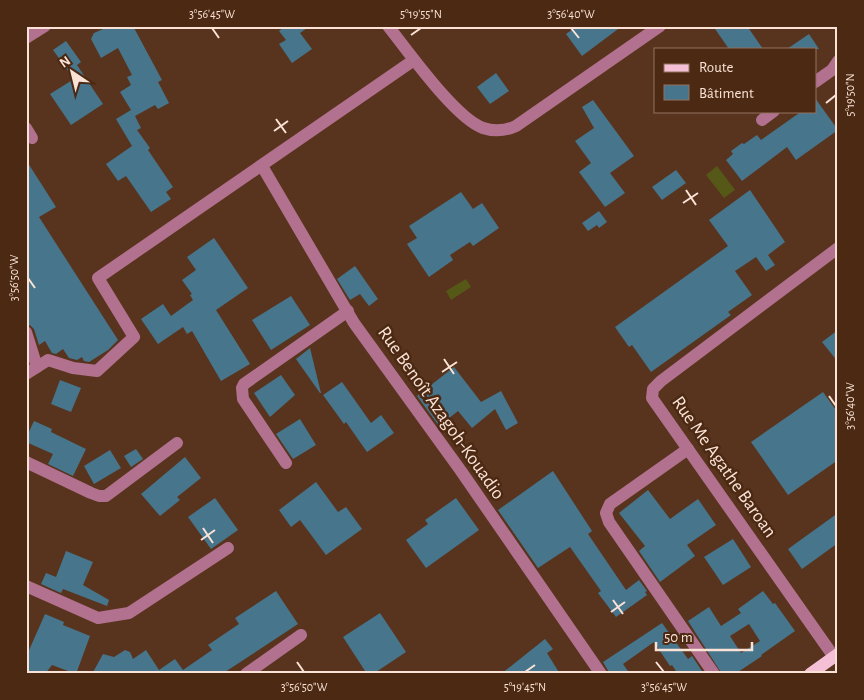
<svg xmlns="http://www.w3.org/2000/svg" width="864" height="700" viewBox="0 0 864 700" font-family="'Alegreya Sans',sans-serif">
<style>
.water{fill:#565817}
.building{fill:#46758c;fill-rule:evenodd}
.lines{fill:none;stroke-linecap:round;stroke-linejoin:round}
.minor{stroke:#b2718e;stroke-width:12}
.major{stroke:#f5bfd6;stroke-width:12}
.ticks{fill:none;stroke:#fae3d6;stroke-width:2}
.labels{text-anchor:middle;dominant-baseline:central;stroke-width:5;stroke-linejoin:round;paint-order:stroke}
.street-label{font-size:19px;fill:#fae3d6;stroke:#4c2913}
.neatline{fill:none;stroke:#fae3d6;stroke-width:2}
.ticks-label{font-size:12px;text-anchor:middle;fill:#fae3d6}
</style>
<rect width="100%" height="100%" fill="#58341e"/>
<g class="water">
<polygon points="717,166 735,190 724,198 706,175"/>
<polygon points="466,279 471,287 451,300 446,291"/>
</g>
<g class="building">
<polygon points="110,26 133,26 162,80 158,82 169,103 158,109 155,105 135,116 141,128 137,130 150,148 148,150 173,187 166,192 171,199 151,212 126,176 118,181 106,164 132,146 116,119 131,110 120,92 131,85 127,77 132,75 118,48 101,58 91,39 94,33"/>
<polygon points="285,26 310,26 300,33 312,49 292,63 279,44 286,40 279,31"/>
<polygon points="577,26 622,26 582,56 566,34"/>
<polygon points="713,26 747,26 763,49 729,49"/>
<polygon points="809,34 819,49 787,49"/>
<polygon points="66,41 81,62 77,65 103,104 71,125 50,94 74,79 53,50"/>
<polygon points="496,73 509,91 490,104 477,87"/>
<polygon points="815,98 838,130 796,160 787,147 742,181 726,160 733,154 731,151 742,143 744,144 757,135 761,140 802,111 815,111"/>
<polygon points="593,100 634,156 610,173 625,193 605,207 579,172 591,163 575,141 594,128 582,107"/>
<polygon points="26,160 56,207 39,217 118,340 108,350 89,362 84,361 82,357 77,360 69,358 63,349 56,354 52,353 45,341 39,345 34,329 31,326 26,324"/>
<polygon points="676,170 686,183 662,200 652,187"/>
<polygon points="750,190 785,242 768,255 775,265 766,271 756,257 735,271 752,295 728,312 731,315 651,372 632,345 629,347 615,327 728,246 709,220"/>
<polygon points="461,192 473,209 482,203 499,228 473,246 470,242 450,255 453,260 429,277 407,244 417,238 409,226"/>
<polygon points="599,211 607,222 599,228 597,225 588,231 582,223"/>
<polygon points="214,238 248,288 216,310 250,364 221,381 192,331 187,334 183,327 158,344 141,319 163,304 171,316 193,300 190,295 192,294 182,280 196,270 187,257"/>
<polygon points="355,266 378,299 369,306 360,294 350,300 337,279"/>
<polygon points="291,296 310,325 271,350 252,320"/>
<polygon points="838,330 838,362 822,342"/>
<polygon points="310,348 321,393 320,393 296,359"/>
<polygon points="454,367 481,402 501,391 518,423 506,430 495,409 472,428 458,411 439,426 417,396"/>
<polygon points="281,375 295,395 270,417 254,393"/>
<polygon points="60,380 81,388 71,412 51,404"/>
<polygon points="342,382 371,423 381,415 394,433 367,452 346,422 344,424 323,395"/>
<polygon points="823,392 838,413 838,460 788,495 751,442"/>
<polygon points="300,419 316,445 293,459 276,434"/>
<polygon points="34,421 52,429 51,432 86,449 73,476 48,464 53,454 26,442 26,438"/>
<polygon points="136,449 143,459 131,467 124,456"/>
<polygon points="110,450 121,468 94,484 84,466"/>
<polygon points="185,457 201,478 177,497 180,500 160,516 141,494"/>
<polygon points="553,471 592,531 588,534 626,590 639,580 647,591 645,592 647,595 616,617 598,593 601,591 570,547 538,568 498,510"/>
<polygon points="316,482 338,512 346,507 362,529 326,555 300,520 291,527 279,510"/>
<polygon points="648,490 670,519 698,499 716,525 687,545 695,556 660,582 639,551 645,546 619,513"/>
<polygon points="215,498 238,530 211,549 188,517"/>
<polygon points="456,498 479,530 426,568 406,540 428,524 425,520"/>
<polygon points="838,513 838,543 802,569 788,549"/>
<polygon points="733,539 751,567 723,585 704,557"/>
<polygon points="66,551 93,562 83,585 109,600 107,606 63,589 61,593 41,584 46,573 56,577"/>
<polygon points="276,591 298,624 222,674 92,674 103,654 114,657 125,650 130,652 133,659 146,650 159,670 175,659 183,670 212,650 208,645 239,624 235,618"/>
<path d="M763,591L773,604L775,603L795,631L761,655L762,656L735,674H722L688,621L709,607L721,626L741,613L738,609ZM749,624L760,641L741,653L730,636Z"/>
<polygon points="380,613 406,652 373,674 367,674 343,637"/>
<polygon points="45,614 64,622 63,625 90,636 76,674 52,665 45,674 26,674 26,657"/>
<polygon points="662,623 688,659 692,656 704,674 678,674 672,665 670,666 654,642 623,664 630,674 610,674 603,662"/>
<polygon points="545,639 553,649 547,653 560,674 501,674"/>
</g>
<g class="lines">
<g class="minor">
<path d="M388,26C408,51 455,118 483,128C495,132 505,131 516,126L660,26"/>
<polyline points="26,38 45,26"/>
<polyline points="815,82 832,70 838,61"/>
<polyline points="762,120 774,111"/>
<polyline points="26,128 32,138"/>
<polyline points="262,166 354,323 461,471 601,674"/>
<polyline points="26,332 37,367"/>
<polyline points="26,374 48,360 73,368 97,371 134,337 98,278 414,60"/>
<polyline points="688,449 610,504 606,513 609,522 714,674"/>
<polyline points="26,462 91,493 99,496 106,496 177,443"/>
<polyline points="286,463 243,399 242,388 244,384 348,311"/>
<polyline points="26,586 98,618 129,613 228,548"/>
<polyline points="834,657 652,398 653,389 661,381 838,248"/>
<polyline points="246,674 301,635"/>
</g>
<polyline class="major" points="810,674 838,654"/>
</g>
<path class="ticks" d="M212,28L219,38M571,28L579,38M411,35L421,28M826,103L836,95M276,119L286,133M274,131L288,121M686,190L696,205M683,203L698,193M28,278L35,288M444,359L454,374M442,372L457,362M829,396L836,406M203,528L213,543M201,540L215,530M613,600L623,614M611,612L625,602M297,662L304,672M656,662L664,672M525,672L535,665"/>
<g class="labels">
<g class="street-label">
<text transform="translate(441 413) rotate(55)">Rue Benoît Azagoh-Kouadio</text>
<text transform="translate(724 467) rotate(55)">Rue Me Agathe Baroan</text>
</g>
</g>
<rect width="864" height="700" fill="none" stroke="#4c2913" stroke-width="55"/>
<rect x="654" y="48" width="162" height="65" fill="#4c2913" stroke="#927361"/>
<rect x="664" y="64" width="25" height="8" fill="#f5bfd6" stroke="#927361"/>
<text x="699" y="72" font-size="15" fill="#fae3d6">Route</text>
<rect x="664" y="85" width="25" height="15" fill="#46758c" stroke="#927361"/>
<text x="699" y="98" font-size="15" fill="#fae3d6">Bâtiment</text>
<g transform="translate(72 72) rotate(325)" stroke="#4c2913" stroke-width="4" paint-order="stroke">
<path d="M0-4L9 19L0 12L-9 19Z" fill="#fae3d6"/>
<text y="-8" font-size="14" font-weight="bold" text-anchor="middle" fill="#fae3d6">N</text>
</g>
<path d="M656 642v8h96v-8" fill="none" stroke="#fae3d6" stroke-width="2.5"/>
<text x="664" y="642" font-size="15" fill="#fae3d6" stroke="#4c2913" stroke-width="4" paint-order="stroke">50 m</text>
<rect x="28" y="28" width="808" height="644" class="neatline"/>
<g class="ticks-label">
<text x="212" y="18">3°56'45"W</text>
<text x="421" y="18">5°19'55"N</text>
<text x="571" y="18">3°56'40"W</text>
<text transform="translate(850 95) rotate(-90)" y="4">5°19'50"N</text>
<text transform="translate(14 278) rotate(-90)" y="4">3°56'50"W</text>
<text transform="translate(850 406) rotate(-90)" y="4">3°56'40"W</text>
<text x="304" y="691">3°56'50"W</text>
<text x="525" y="691">5°19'45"N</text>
<text x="664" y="691">3°56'45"W</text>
</g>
</svg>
